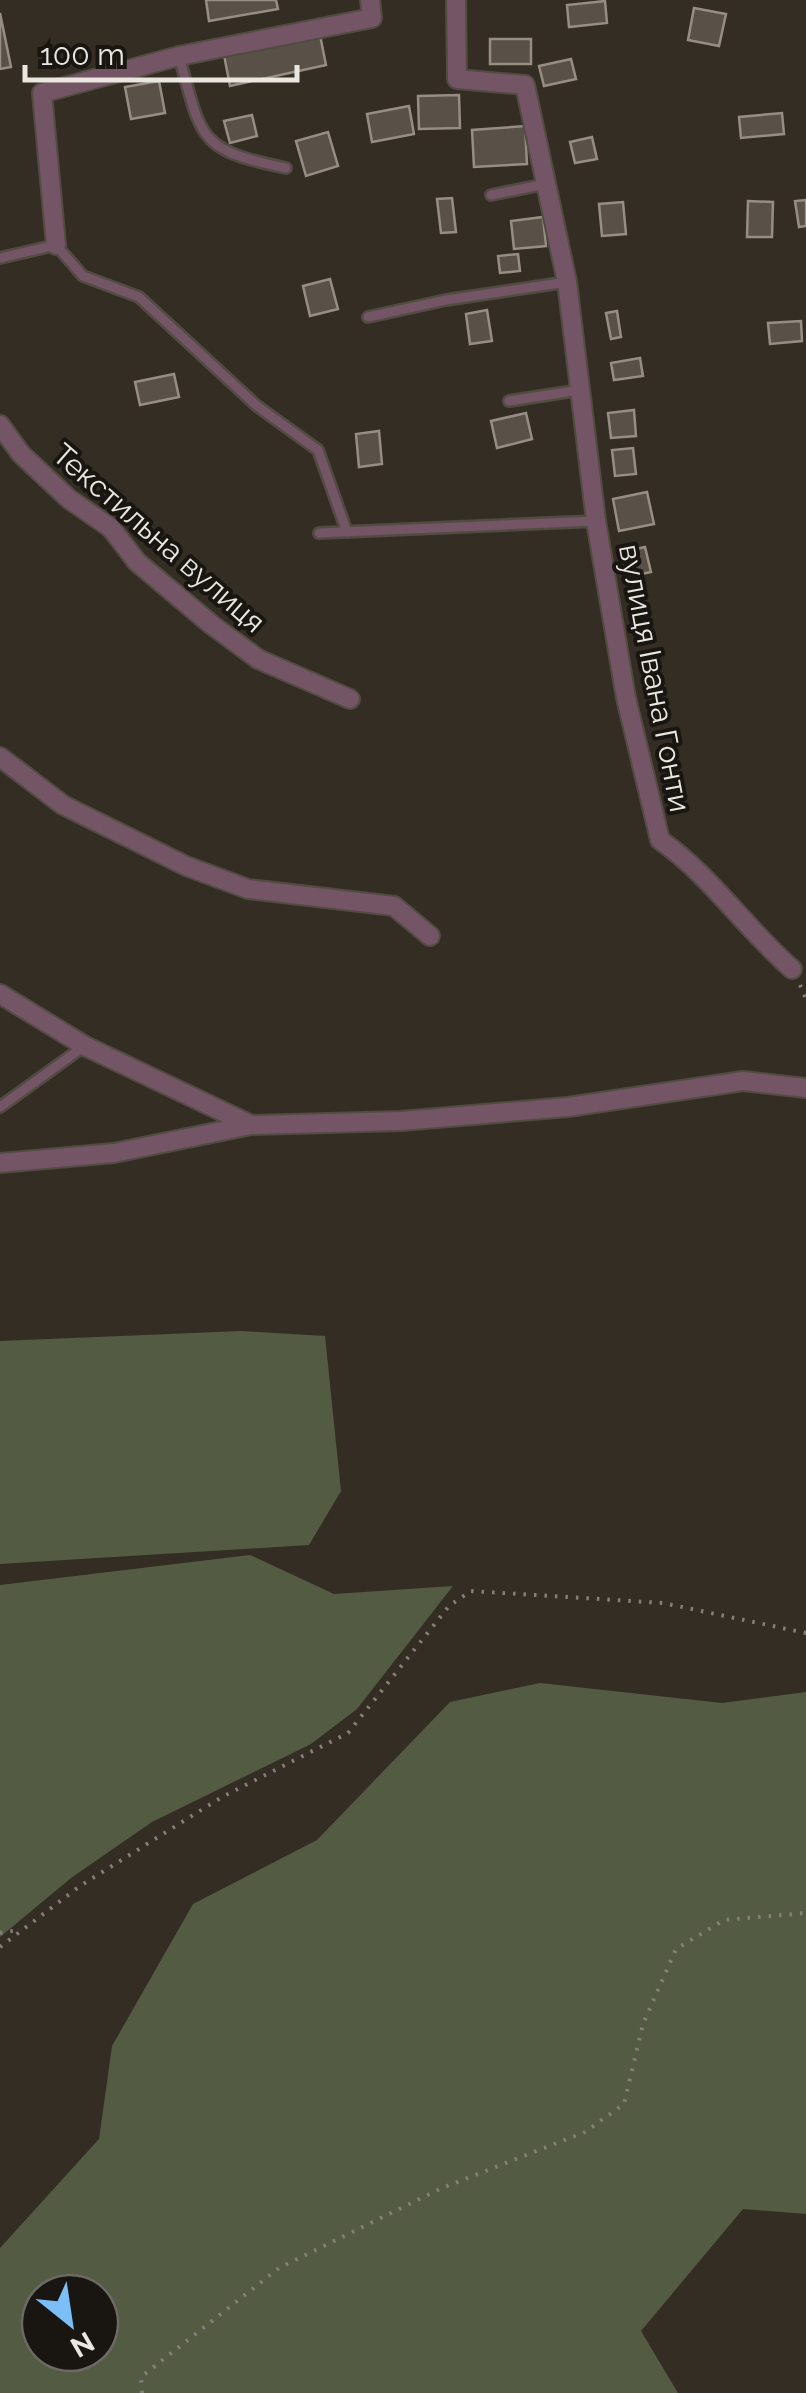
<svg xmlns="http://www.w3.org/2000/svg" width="806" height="2393" viewBox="0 0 806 2393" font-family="Raleway,sans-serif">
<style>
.green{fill:#535b43;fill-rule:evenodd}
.building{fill:#595147;stroke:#968d83;stroke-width:2.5}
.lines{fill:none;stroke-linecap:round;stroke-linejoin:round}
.lane-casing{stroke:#514b42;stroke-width:14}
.street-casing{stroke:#514b42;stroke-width:22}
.path{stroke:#857f78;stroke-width:4;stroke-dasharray:2.5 8;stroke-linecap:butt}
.lane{stroke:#745565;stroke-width:9}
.street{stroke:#745565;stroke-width:18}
.labels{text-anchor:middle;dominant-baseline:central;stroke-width:8;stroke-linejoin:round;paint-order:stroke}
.street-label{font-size:30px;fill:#eae6e0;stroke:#191511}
</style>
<rect width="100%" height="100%" fill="#342d24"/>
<g class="green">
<polygon points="241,1331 325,1336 341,1491 309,1545 0,1564 0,1341"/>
<polygon points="250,1555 334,1594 453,1586 357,1709 311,1744 152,1822 71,1878 0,1937 0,1585"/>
<path d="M540,1683L722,1703L806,1692V2214L743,2209L641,2331L678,2393H0V2248L99,2139L112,2046L193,1904L317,1840L450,1702ZM40,2293H100V2353H40Z"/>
</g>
<g class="building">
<polygon points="206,0 276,0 278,9 209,21"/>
<polygon points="605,1 607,23 569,27 567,5"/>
<polygon points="694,8 726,14 719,46 688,40"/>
<polygon points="0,13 11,67 0,69"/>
<polygon points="320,35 326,65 230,86 224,55"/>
<rect x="490" y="39" width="41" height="25"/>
<polygon points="571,59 576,79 544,86 539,66"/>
<polygon points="159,81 165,113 131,119 125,87"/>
<polygon points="459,95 460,128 419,129 418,96"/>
<polygon points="409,106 414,134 372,142 367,114"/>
<polygon points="782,113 784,134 741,138 739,117"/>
<polygon points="252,115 257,136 230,143 224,121"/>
<polygon points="525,126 527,164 474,167 472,130"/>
<polygon points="328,132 338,166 306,176 296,141"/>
<polygon points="592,137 597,159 575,163 570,142"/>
<polygon points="452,198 456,232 441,233 437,199"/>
<polygon points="806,200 806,226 799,227 795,201"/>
<polygon points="748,201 773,202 772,237 747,237"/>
<polygon points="623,202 626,234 602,236 599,204"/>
<polygon points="543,217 546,246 514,249 511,221"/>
<polygon points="518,254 520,271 500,273 498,256"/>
<polygon points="330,279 338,309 310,316 303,286"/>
<polygon points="487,310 492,341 470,344 466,314"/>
<polygon points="617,311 621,337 611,339 606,313"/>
<polygon points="801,321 802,341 770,344 768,323"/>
<polygon points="640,358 643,376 614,380 611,363"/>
<polygon points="174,374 179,397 140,405 135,382"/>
<polygon points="634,410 636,436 611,438 608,413"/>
<polygon points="526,413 532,439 497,448 491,421"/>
<polygon points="379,431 382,464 359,467 356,434"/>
<polygon points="633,448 636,474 615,476 612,450"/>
<polygon points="647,492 654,524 619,531 613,499"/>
<polygon points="645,547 651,572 627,577 622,552"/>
</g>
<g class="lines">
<defs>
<g id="lane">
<path d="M179,56C202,140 198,150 286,168"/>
<polyline points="491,195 546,184"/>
<polyline points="0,258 56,245 83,276 139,297 257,406 318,450 347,532"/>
<polyline points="368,317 446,300 567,282"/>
<polyline points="509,401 580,390"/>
<polyline points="319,533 596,521"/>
<polyline points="0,1107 83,1047"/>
</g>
<g id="street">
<path d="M456,0L457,79L525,85L567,282L596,521L626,698L660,840C710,875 745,928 792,969"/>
<polyline points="56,245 42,93 179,56 372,18 370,0"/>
<polyline points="0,425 21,454 69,499 111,528 137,562 212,625 258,659 350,699"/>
<polyline points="0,757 63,805 186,866 248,889 394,906 430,936"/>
<polyline points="0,994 85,1046 251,1125"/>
<polyline points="0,1163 114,1153 251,1125 401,1121 568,1107 743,1081 806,1088"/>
</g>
</defs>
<use href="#lane" class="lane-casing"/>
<use href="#street" class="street-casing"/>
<g class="path">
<polyline points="800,985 806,999"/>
<polyline points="0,1933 18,1930"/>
<polyline points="0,1947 80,1886 222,1797 348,1733 449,1606 471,1591 663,1603 806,1633"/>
<polyline points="142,2393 141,2377 279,2268 442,2188 585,2132 624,2104 643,2024 676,1949 724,1920 806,1913"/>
</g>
<use href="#lane" class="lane"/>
<use href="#street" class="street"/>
</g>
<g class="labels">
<g class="street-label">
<text transform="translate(159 538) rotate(41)">Текстильна вулиця</text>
<text transform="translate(655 678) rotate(79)">вулиця Івана Гонти</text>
</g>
</g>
<g transform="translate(70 2323) rotate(150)"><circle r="48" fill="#191511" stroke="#6d6964" stroke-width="2.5"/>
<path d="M0-8L18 38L0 25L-18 38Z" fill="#7bbef8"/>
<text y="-15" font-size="28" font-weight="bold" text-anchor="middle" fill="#eae6e0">N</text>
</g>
<path d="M25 65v15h272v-15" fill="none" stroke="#eae6e0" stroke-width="5"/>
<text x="40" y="65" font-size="30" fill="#eae6e0" stroke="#191511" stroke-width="8" paint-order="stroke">100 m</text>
</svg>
